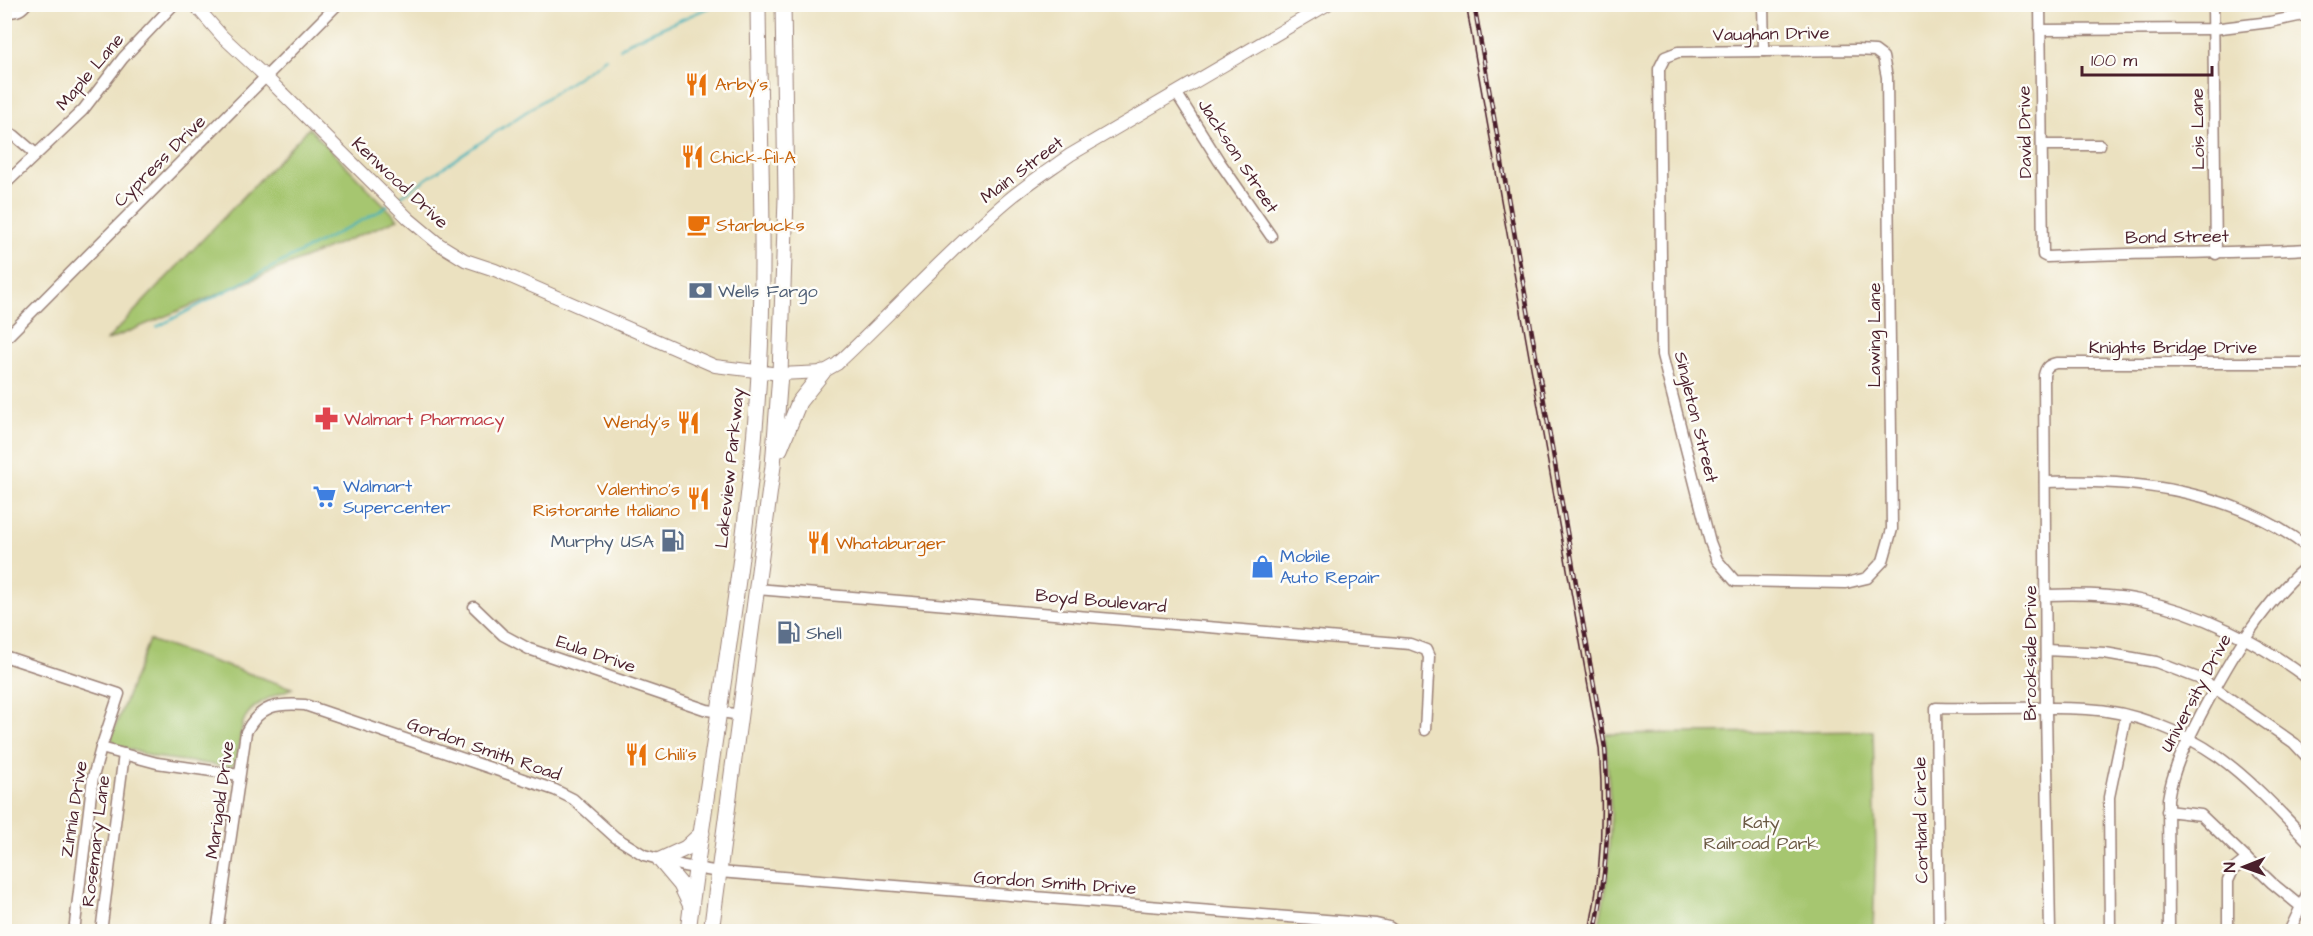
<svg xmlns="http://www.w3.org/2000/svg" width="2313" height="936" viewBox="0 0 2313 936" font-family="'Architects Daughter',sans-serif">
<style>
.green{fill:#a6c66f;stroke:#78724d;stroke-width:1.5}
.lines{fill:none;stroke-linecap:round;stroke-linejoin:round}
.stream{stroke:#41b1ba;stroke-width:2}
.minor-casing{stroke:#9a8076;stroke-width:13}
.tertiary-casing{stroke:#9a8076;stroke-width:14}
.primary-casing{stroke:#9a8076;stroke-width:17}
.minor{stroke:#fff;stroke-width:10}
.tertiary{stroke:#fff;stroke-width:12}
.primary{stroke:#fff;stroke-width:15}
.tram{stroke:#4a1f2b;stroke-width:1.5}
.rail-casing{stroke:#4a1f2b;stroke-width:4.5}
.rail{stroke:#fdfcf7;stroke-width:2;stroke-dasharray:7;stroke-linecap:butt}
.labels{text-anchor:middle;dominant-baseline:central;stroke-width:5;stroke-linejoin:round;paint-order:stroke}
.street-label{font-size:18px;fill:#4a1f2b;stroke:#fdfcf7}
.food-label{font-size:18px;fill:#c56008;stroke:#fdfcf7;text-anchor:start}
.service-label{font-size:18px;fill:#4e5e75;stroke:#fdfcf7;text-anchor:start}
.health-label{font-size:18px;fill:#be3a42;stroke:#fdfcf7;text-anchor:start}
.shop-label{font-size:18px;fill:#366cbe;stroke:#fdfcf7;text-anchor:start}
.park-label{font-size:18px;fill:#6a5943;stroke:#fdfcf7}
</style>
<rect width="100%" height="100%" fill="#fdfcf7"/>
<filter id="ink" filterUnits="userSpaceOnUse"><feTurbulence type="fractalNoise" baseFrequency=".0167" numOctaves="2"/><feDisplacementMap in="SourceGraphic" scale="12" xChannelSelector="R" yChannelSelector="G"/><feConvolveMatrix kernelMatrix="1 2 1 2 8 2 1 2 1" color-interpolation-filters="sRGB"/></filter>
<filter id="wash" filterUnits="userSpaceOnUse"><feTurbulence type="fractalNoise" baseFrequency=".008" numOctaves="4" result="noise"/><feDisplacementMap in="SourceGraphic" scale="24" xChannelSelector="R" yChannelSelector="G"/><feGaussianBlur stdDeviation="1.35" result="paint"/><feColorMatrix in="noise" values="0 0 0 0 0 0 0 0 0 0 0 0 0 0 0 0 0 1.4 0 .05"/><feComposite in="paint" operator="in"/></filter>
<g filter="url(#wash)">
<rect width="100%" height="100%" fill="#ebe1c0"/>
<g class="green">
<polygon points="309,128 398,219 106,341"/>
<path d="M149,640L292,688C276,695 254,702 245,718C238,731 241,759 231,767L154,757L116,745L112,740V735Z"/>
<polygon points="1873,731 1876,847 1873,931 1598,931 1607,882 1611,813 1605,734"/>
</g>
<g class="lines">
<g class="stream">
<polyline points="620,49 629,42 717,4"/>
<polyline points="395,200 606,58"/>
<polyline points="157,327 378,212 388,205"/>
</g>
</g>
</g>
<g filter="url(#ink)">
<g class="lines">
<defs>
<g id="minor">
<polyline points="1763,4 1764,51"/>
<path d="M2040,4L2043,255L2047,257C2134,252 2221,254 2308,249"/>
<polyline points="2213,4 2216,254"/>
<path d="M4,12C14,12 20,12 26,4"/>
<polyline points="2040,30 2213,29 2270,22 2308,14"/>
<polygon points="1856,50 1875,51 1883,57 1887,77 1892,529 1883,561 1867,578 1846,583 1735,581 1717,560 1710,542 1662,355 1659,69 1665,57 1678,52"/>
<polyline points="1177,94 1219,161 1271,236"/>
<polyline points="4,130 15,136 36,154"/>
<polyline points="2042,145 2100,145"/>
<polyline points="4,185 83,110 123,58 174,4"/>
<polyline points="4,340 338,4"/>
<path d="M2045,482C2136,479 2234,490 2308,548"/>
<polyline points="757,589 1410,644 1426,650 1429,657 1425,730"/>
<path d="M2047,595C2077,594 2109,594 2139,600C2200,612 2259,642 2308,679"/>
<polyline points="474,607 503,635 529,649 707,710 741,715"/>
<polyline points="2046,650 2105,653 2156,662 2203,680 2294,743 2308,758"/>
<polyline points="4,656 119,694 101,748 93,777 74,932"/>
<polyline points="101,748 157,763 239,775"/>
<polyline points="2167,811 2201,815 2272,883 2300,906"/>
<polyline points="101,932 124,754"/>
<path d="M217,932L246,732C260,705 277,703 305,705L555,790L573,799L615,837L644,855L684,866L719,872L1376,924L1389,927L1396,932"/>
<path d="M1939,932L1936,708C1986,709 2037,706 2087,709C2132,711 2182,731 2219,757C2252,781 2280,812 2308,841"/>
<path d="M2050,932L2046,709L2044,375C2046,367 2048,365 2056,363H2308"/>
<polyline points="2110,932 2109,797 2126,716"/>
<path d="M2169,932L2168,799C2173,767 2187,742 2201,714C2230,659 2261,605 2308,565"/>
<polyline points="2228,932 2228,881 2233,870 2247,859"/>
<polyline points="2289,932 2308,892"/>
</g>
<path id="tertiary" d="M194,4L222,36L267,78L409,219L439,244L465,260L495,270L715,366L780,374L823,372L837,364C894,311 947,252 1007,201C1027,184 1049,170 1070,155L1328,4"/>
<g id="primary">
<polyline points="780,449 799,402 823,372"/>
<polyline points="691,906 681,885 660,860 686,848 702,833"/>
<path d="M688,932C710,746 748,561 759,374C766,253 759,126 758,4"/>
<polyline points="711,932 773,466 780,374 786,198 783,4"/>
</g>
</defs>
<use href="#minor" class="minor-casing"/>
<use href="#tertiary" class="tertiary-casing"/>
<use href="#primary" class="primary-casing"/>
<use href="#minor" class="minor"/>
<use href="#tertiary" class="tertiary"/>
<use href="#primary" class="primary"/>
<path class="tram" d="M1466,4L1599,748C1604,811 1602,870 1589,932"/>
<defs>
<path id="rail" d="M1474,4L1605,748C1610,810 1608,870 1595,932"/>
</defs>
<use href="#rail" class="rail-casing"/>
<use href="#rail" class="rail"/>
</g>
</g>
<defs>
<symbol id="restaurant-bare" viewBox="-9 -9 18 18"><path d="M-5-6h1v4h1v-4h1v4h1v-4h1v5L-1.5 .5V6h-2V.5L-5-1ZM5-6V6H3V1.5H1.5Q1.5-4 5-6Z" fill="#e8710a" stroke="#fdfcf7" stroke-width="2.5" paint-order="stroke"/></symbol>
<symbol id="cafe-bare" viewBox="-9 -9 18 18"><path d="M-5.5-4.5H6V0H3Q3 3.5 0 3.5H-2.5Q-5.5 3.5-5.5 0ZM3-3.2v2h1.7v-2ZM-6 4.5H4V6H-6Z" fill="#e8710a" stroke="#fdfcf7" stroke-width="2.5" paint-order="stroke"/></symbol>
<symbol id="bank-bare" viewBox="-9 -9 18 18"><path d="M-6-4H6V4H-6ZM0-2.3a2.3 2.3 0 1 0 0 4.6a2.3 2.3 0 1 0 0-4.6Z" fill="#5c6f8a" stroke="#fdfcf7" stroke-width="2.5" paint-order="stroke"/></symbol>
<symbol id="pharmacy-bare" viewBox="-9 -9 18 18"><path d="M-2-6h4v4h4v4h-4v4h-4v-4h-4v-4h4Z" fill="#e0444e" stroke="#fdfcf7" stroke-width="2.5" paint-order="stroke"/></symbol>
<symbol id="supermarket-bare" viewBox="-9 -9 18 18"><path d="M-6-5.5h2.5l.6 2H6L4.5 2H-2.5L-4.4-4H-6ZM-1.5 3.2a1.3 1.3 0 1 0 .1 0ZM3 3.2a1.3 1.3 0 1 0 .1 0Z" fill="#3f7fe0" stroke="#fdfcf7" stroke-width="2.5" paint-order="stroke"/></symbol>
<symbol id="fuel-bare" viewBox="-9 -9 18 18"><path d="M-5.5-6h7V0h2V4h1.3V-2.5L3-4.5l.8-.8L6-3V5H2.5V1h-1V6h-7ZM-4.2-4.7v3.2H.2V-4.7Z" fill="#5c6f8a" stroke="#fdfcf7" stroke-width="2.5" paint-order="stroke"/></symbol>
<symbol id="shop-bare" viewBox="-9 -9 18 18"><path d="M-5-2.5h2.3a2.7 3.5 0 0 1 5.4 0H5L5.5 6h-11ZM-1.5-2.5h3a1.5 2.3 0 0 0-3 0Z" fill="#3f7fe0" stroke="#fdfcf7" stroke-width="2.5" paint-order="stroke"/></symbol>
</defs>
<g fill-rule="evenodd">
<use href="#restaurant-bare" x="680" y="68" width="33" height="33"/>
<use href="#restaurant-bare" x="676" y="140" width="33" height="33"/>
<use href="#cafe-bare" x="682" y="208" width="33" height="33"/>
<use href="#bank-bare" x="684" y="274" width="33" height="33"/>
<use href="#pharmacy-bare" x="310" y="402" width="33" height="33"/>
<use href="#restaurant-bare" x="672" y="406" width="33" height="33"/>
<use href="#supermarket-bare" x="308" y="480" width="33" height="33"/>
<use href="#restaurant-bare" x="682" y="482" width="33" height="33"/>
<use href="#fuel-bare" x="656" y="524" width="33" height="33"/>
<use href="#restaurant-bare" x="802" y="526" width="33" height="33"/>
<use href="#shop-bare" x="1246" y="550" width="33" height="33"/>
<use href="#fuel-bare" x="772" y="616" width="33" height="33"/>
<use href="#restaurant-bare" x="620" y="738" width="33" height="33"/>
</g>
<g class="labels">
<g class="street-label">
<text transform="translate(1771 34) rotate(-1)">Vaughan Drive</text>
<text transform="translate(90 72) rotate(-50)">Maple Lane</text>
<text transform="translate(2198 129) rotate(-91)">Lois Lane</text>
<text transform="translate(2025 132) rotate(-91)">David Drive</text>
<text transform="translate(1238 156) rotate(57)">Jackson Street</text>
<text transform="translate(160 161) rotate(-45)">Cypress Drive</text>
<text transform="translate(1022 170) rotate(-37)">Main Street</text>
<text transform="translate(400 183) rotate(43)">Kenwood Drive</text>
<text transform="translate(2177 237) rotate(-1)">Bond Street</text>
<text transform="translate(1874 335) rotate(-90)">Lawing Lane</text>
<text x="2173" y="347">Knights Bridge Drive</text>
<text transform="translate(1696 417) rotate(76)">Singleton Street</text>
<text transform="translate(730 468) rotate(-84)">Lakeview Parkway</text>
<text transform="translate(1101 601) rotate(5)">Boyd Boulevard</text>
<text transform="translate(2030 653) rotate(-90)">Brookside Drive</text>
<text transform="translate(596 654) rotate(19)">Eula Drive</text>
<text transform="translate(2196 693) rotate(-62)">University Drive</text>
<text transform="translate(484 749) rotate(19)">Gordon Smith Road</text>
<text transform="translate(220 800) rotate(-82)">Marigold Drive</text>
<text transform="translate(74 809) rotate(-81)">Zinnia Drive</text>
<text transform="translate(1921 820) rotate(-91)">Cortland Circle</text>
<text transform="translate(96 841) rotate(-83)">Rosemary Lane</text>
<text transform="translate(1055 883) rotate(4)">Gordon Smith Drive</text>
</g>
<g class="food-label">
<text x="715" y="84">Arby's</text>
<text x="710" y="157">Chick-fil-A</text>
<text x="716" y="225">Starbucks</text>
<text x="670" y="422" text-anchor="end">Wendy's</text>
<text x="680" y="489" text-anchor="end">Valentino's<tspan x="680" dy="21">Ristorante Italiano</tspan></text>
<text x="836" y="543">Whataburger</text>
<text x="655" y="754">Chili's</text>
</g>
<g class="service-label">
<text x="718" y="291">Wells Fargo</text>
<text x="654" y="541" text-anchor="end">Murphy USA</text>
<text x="806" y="633">Shell</text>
</g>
<g class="health-label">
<text x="344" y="419">Walmart Pharmacy</text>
</g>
<g class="shop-label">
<text x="343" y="486">Walmart<tspan x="343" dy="21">Supercenter</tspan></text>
<text x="1280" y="556">Mobile<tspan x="1280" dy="21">Auto Repair</tspan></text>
</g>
<g class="park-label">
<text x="1761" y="822">Katy<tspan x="1761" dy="21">Railroad Park</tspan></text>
</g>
</g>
<rect width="2313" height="936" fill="none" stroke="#fdfcf7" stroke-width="24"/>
<g transform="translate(2244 867) rotate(269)" stroke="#fdfcf7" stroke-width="4.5" paint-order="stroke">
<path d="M0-4.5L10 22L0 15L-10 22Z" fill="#4a1f2b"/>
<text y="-9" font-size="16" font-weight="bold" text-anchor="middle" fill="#4a1f2b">N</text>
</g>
<path d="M2082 66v9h130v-9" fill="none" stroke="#4a1f2b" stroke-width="3"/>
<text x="2091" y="66" font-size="18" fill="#4a1f2b" stroke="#fdfcf7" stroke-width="4.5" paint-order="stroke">100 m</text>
</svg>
